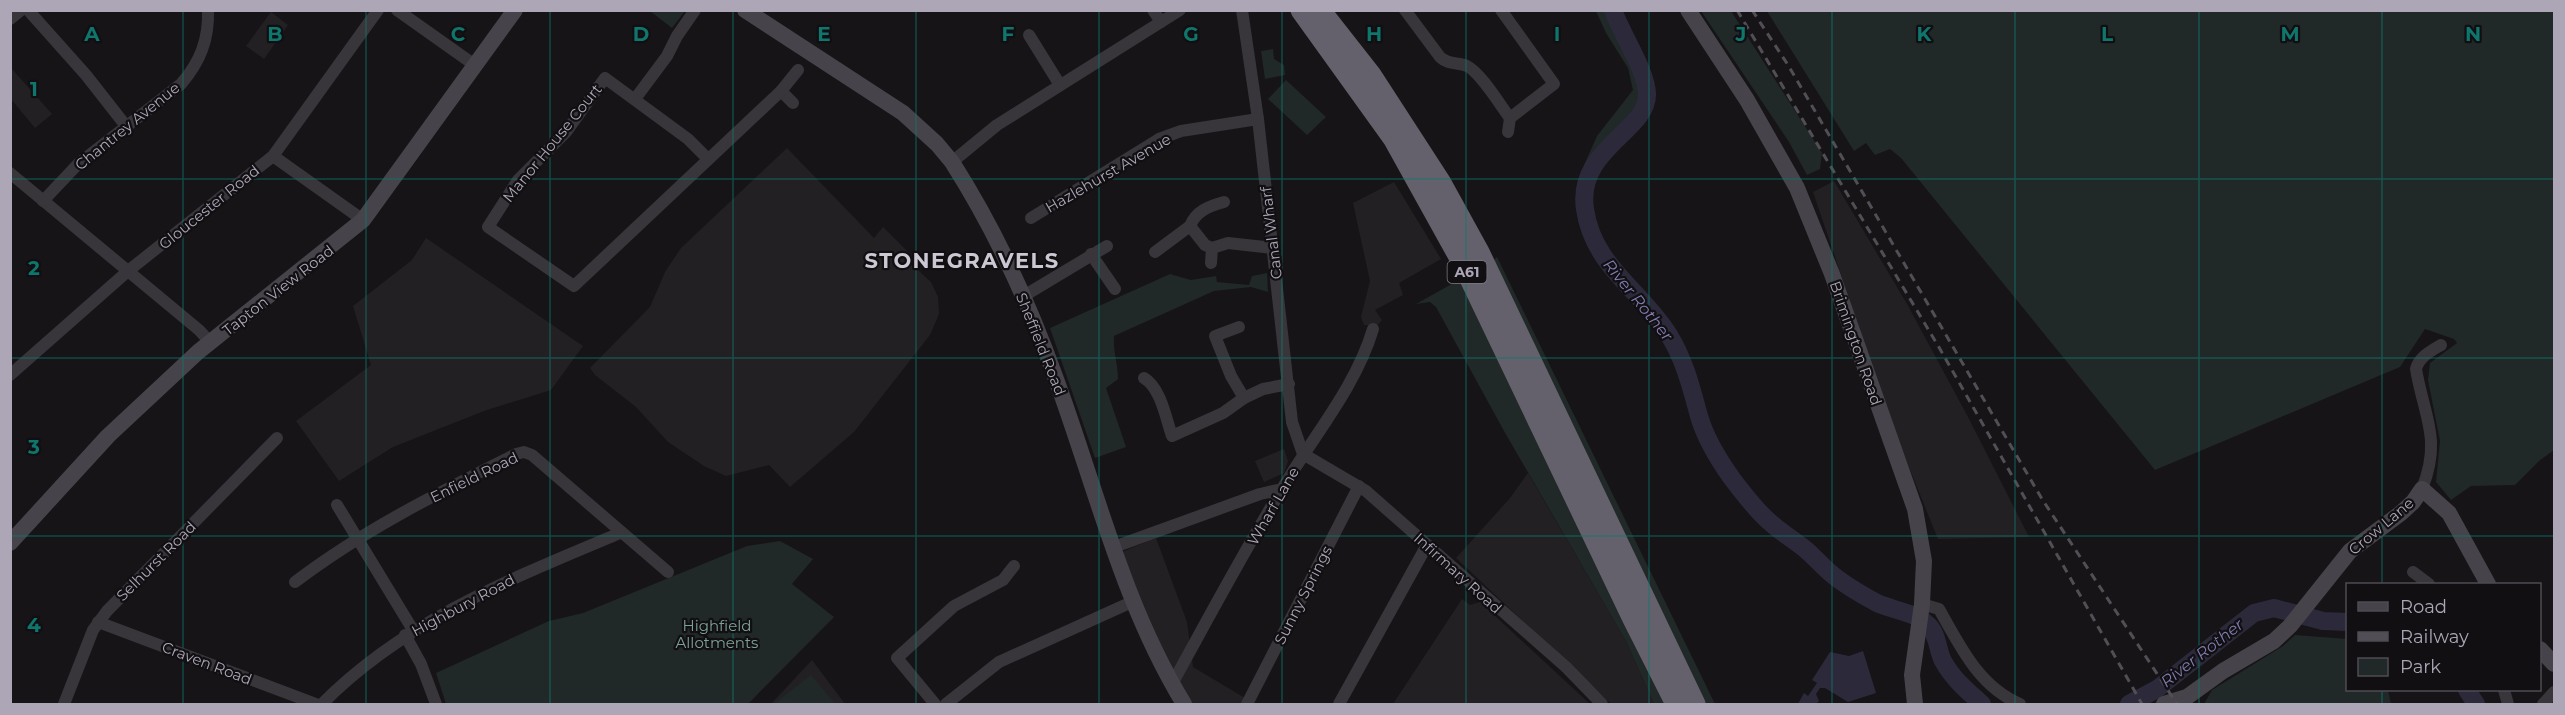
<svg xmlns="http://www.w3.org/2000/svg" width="2565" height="715" viewBox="0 0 2565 715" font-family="Montserrat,sans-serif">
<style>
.built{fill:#222023}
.green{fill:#202927}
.water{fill:#2c2a3a}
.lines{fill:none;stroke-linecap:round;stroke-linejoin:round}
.river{stroke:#2c2a3a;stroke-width:18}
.street{stroke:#38353b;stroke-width:12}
.secondary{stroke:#47434b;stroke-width:16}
.highway{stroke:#65616c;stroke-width:21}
.rail{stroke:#524e56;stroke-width:3;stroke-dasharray:8 6;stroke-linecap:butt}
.grid{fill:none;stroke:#0f766e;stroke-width:1.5;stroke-opacity:0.55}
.labels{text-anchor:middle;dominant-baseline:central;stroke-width:4.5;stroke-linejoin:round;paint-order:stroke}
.shield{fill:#110f11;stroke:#7e7985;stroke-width:1.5}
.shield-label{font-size:14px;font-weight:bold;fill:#aca6b7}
.street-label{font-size:15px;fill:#aca6b7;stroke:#110f11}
.park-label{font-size:15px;fill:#7da297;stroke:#110f11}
.water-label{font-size:16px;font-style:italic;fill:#827cb2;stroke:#110f11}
.district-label{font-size:21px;font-weight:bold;letter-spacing:1.5px;fill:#cbc7d3;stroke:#110f11}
.grid-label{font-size:20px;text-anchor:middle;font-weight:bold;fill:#0f766e;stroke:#110f11;stroke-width:4.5;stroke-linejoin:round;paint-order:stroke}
</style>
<rect width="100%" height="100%" fill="#161416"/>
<g class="built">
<polygon points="271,12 288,25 264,59 246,46"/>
<polygon points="12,69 52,114 35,128 11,99 11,71"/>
<polygon points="787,148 874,238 883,227 912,256 908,261 931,282 938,297 939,314 930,335 854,432 790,487 769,465 726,476 704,466 668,442 636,407 595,375 590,368 650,307 665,272 681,248"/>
<polygon points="1834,181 1907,304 1968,417 2029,537 1938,539 1892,425 1813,192"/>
<polygon points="1394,182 1441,259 1399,283 1403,295 1375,310 1382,320 1377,326 1364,325 1361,317 1370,281 1353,203"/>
<polygon points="426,238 583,346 551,390 484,411 393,447 339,481 296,421 371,365 353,306 412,260"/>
<polygon points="1284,449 1288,461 1284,473 1264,482 1255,461"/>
<polygon points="1528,473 1627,643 1654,704 1611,704 1456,558 1510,498"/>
<polygon points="1156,538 1187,622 1193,667 1245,698 1242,704 1189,704 1180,690 1122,555 1124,551"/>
<polygon points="1462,599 1470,605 1480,602 1590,704 1393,704"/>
<polygon points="812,660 845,704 771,704"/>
</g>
<g class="green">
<polygon points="650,11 685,11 672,28"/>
<path d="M1596,11H1607L1638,78L1642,95C1625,124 1601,147 1583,176L1581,172L1597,136L1633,90L1628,68L1606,33Z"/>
<polygon points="1701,11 1731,11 1822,153 1820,169 1807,175 1789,142"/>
<polygon points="1767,11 2554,11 2554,450 2539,461 2515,485 2471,486 2451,500 2436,482 2440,441 2428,380 2430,363 2457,343 2454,339 2425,329 2400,367 2155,470 1901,158 1890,149 1875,155 1866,143 1854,151"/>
<polygon points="1273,49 1274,59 1284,65 1285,75 1265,79 1261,51"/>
<polygon points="1286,80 1326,117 1307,135 1268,99"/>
<polygon points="1497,257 1715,704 1702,704 1493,261"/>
<path d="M1267,273L1268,292L1251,287L1214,291L1114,336C1113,353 1118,363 1118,379L1106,388L1126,447L1095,458L1050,328L1170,274L1191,280L1216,276L1217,282L1249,285L1252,276Z"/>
<polygon points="1457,281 1467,283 1670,704 1654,704 1627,643 1504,431 1436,307 1430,302 1416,304"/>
<polygon points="780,541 813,559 792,584 834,617 748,704 446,704 436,673 549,621 583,613 747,546"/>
<polygon points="2295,635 2347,639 2348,690 2388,690 2391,704 2204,704 2212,690 2283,646"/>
<polygon points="811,675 835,704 774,704"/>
</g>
<polygon class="water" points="1863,651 1876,693 1848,702 1825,688 1820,688 1816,694 1819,701 1816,704 1798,704 1804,693 1808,696 1817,683 1812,680 1830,652 1849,656"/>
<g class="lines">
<g class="river">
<path d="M1613,10C1621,33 1647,72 1647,94C1648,131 1576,149 1585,209C1593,266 1641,290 1669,335C1685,361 1691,387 1699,416C1705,437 1720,462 1733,480C1745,495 1757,512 1772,524C1782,533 1794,540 1805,549C1816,558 1826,571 1838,579C1850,588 1864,596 1877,603C1892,610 1914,612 1927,624C1938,633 1937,649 1943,661C1953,679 1967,691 1982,704"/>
<polyline points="2467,690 2476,704"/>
<polyline points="2129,704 2157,689 2254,613 2274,608 2323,621 2348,622"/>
</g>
<g class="street">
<polyline points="28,10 86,75 126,126"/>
<polyline points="397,10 476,66"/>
<polyline points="1153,10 1161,22"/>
<polyline points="1242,10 1258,119 1292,422 1303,454"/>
<path d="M1405,10L1440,57C1448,65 1458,62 1467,66C1481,73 1500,105 1510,118"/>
<polyline points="1501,10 1554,84 1510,118 1508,132"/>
<polyline points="10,19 21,10"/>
<polyline points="1029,35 1060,85"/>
<polyline points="781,91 793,103"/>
<polyline points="635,99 667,56 677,36 695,10"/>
<polyline points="273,156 363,220"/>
<polyline points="707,158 688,139 605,78 566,132 518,180 488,227 574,286 781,91 798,70"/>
<polyline points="952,162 997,125 1180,10"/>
<polyline points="10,173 199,330 211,343"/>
<path d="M43,201L78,164L181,84C200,62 209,40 208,10"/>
<polyline points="1031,218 1159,139 1181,131 1258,119"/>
<path d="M1190,226C1196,211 1209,206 1224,202"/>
<polyline points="1155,252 1190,226 1205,245 1212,248 1228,243 1273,248"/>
<polyline points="1091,254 1115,289"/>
<polyline points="1211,263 1212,248"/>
<polyline points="1022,297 1107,246"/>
<polyline points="1239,327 1215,336 1231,376 1244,398"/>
<polyline points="10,375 128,271 273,156 378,10"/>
<path d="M1144,378C1161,388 1166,419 1172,436L1223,413L1244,398L1263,389L1289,384"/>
<polyline points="1303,454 1366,491 1566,667 1602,704"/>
<path d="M2422,489C2442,439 2424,417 2416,369C2419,357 2431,351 2441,345"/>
<polyline points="337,505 413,630"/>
<polyline points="1114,547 1260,494 1282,489"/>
<polyline points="2413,572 2429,584"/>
<path d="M295,582C363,530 440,492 516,454L524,452L532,455L668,572"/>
<path d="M1922,604L1939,609C1960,646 1979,687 2020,704"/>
<polyline points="98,622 316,704"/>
<polyline points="405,635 421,664 436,704"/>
<path d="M1172,684C1209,617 1245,549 1285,484C1315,434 1356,386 1373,329"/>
<polyline points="2504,690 2508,704"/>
<polyline points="64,704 93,630 107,611 277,438"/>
<path d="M322,704C405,620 513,578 620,533"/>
<polyline points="935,704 897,658 954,606 1003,580 1014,566"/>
<polyline points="946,704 999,662 1134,601"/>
<polyline points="1247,704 1359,486"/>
<polyline points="1339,704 1427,545"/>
<polyline points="2543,704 2554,692"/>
</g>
<g class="secondary">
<path d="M745,10L903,113L937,144L952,162C994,228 1030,306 1056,379C1096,488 1123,604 1184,704"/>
<polyline points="1688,10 1747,100 1797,188 1832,274 1915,509 1924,561 1922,604 1912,675 1915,704"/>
<polyline points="10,543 108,436 198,352 363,220 515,10"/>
<polyline points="2540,649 2554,664"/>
<polyline points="2164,704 2187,697 2223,671 2274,641 2290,626 2350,551 2401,513 2413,502 2422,489 2449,513 2488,584"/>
</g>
<g class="highway">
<polyline points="1301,10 1393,138 1463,264 1633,619 1676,704"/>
<polyline points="1320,10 1371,75 1441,183 1479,252 1695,704"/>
</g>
<g class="rail">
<polyline points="1737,10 1940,349 2142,704"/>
<polyline points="1752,10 1788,65 2042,499 2177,704"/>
</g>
</g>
<path class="grid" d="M183,10V704M366,10V704M550,10V704M733,10V704M916,10V704M1099,10V704M1282,10V704M1466,10V704M1649,10V704M1832,10V704M2015,10V704M2199,10V704M2382,10V584M10,179H2554M10,358H2554M10,536H2554M2382,690V704"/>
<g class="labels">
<rect class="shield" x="1447.5" y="261" width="39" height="22" rx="4.5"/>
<g class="shield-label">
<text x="1467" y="272">A61</text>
</g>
<g class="street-label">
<text transform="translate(127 126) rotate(-39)">Chantrey Avenue</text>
<text transform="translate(552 143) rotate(-51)">Manor House Court</text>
<text transform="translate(1108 173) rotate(-30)">Hazlehurst Avenue</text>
<text transform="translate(209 207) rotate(-39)">Gloucester Road</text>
<text transform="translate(1271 233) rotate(-97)">Canal Wharf</text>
<text transform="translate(278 290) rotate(-38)">Tapton View Road</text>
<text transform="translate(1856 343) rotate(71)">Brimington Road</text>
<text transform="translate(1041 344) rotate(68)">Sheffield Road</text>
<text transform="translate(474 477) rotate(-26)">Enfield Road</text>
<text transform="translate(1273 506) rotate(-60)">Wharf Lane</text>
<text transform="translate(2381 526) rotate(-40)">Crow Lane</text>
<text transform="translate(156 561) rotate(-45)">Selhurst Road</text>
<text transform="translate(1458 573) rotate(42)">Infirmary Road</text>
<text transform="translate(1303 595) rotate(-63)">Sunny Springs</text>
<text transform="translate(463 605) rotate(-28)">Highbury Road</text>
<text transform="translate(207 663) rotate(21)">Craven Road</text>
</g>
<g class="park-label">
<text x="717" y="625">Highfield<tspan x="717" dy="17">Allotments</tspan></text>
</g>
<g class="water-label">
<text transform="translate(1638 300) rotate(51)">River Rother</text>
<text transform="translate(2202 653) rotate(-38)">River Rother</text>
</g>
<g class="district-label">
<text x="962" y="260">STONEGRAVELS</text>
</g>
</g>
<g class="grid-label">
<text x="92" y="41">A</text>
<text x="275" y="41">B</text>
<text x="458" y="41">C</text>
<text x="641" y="41">D</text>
<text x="824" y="41">E</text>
<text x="1008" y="41">F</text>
<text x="1191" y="41">G</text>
<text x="1374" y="41">H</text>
<text x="1557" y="41">I</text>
<text x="1741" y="41">J</text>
<text x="1924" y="41">K</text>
<text x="2107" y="41">L</text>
<text x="2290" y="41">M</text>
<text x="2473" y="41">N</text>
<text x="34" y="96">1</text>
<text x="34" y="275">2</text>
<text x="34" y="454">3</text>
<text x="34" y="632">4</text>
</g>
<rect width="2565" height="715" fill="none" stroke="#aca6b7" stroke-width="24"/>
<rect x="2346" y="583" width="195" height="108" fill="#110f11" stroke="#4f4b53" stroke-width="1.5"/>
<rect x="2358" y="602" width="30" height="9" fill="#47434b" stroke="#4f4b53" stroke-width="1.5"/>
<text x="2400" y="613" font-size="18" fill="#aca6b7">Road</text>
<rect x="2358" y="632" width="30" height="9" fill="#524e56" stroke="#4f4b53" stroke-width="1.5"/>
<text x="2400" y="643" font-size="18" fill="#aca6b7">Railway</text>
<rect x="2358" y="658" width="30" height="18" fill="#202927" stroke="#4f4b53" stroke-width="1.5"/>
<text x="2400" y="673" font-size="18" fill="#aca6b7">Park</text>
</svg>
